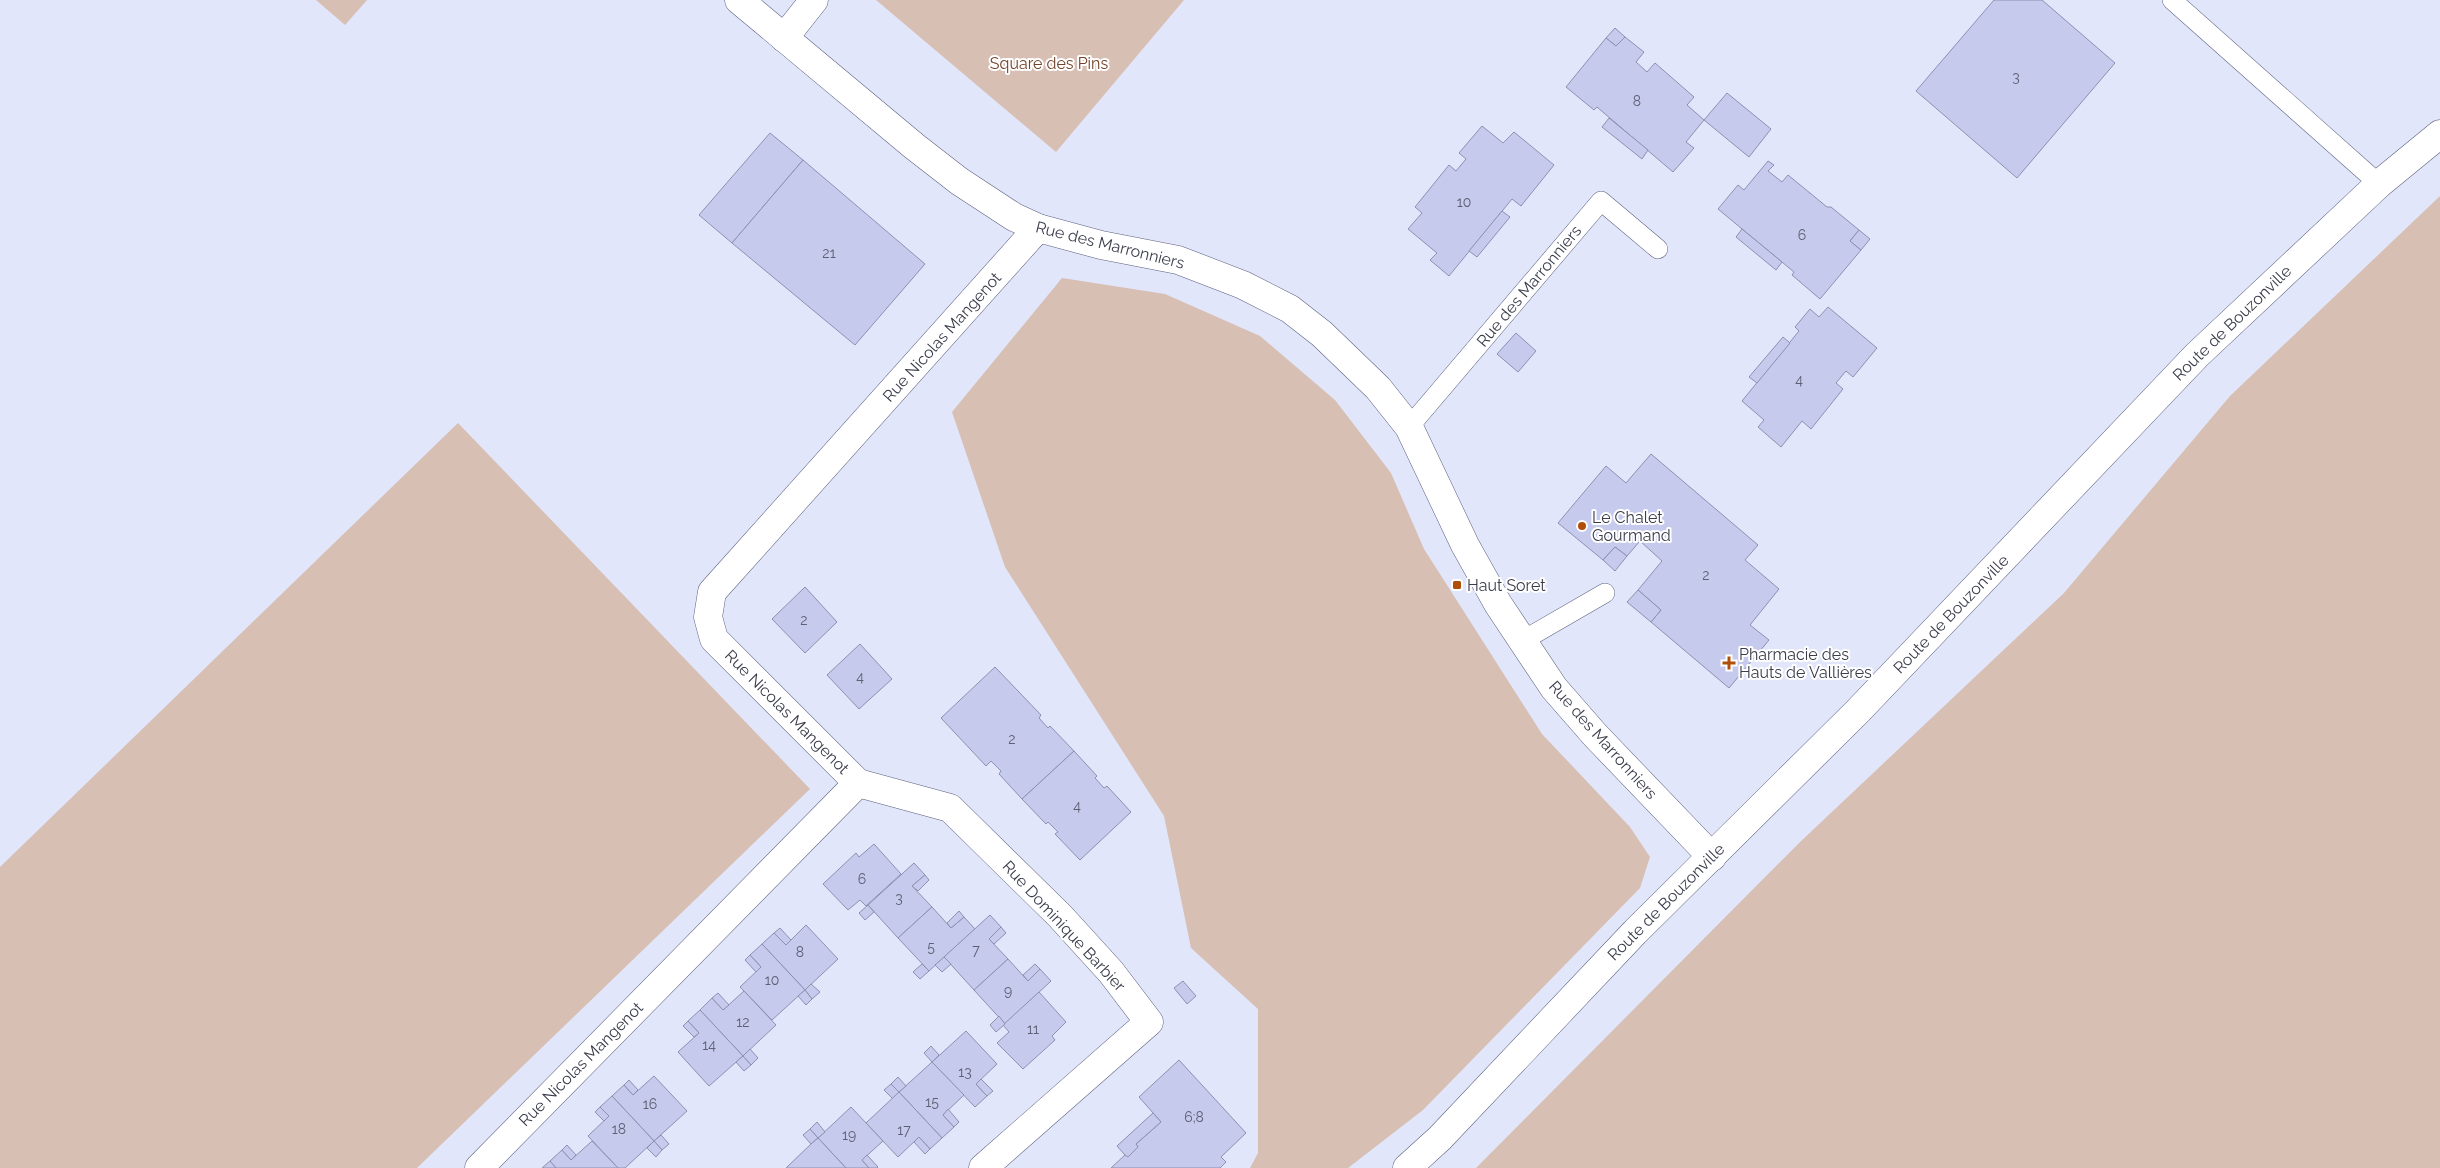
<svg xmlns="http://www.w3.org/2000/svg" width="2440" height="1168" viewBox="0 0 2440 1168" font-family="Raleway,sans-serif">
<style>
.green{fill:#d7bfb3}
.building{fill:#c6cbee;stroke:#8c90b1}
.lines{fill:none;stroke-linecap:round;stroke-linejoin:round}
.service-casing{stroke:#5c607e;stroke-width:20}
.minor-casing{stroke:#5c607e;stroke-width:29}
.tertiary-casing{stroke:#5c607e;stroke-width:29}
.secondary-casing{stroke:#5c607e;stroke-width:29}
.service{stroke:#fff;stroke-width:19}
.minor{stroke:#fff;stroke-width:28}
.tertiary{stroke:#fff;stroke-width:28}
.secondary{stroke:#fff;stroke-width:28}
.poi-dot{fill:#b04f09;stroke:#fff;stroke-width:2}
.labels{text-anchor:middle;dominant-baseline:central;stroke-width:4;stroke-linejoin:round;paint-order:stroke}
.number-label{font-size:14px;fill:#5d6073}
.park-label{font-size:16px;fill:#73442b;stroke:#fff}
.street-label{font-size:16px;fill:#3a3c4a;stroke:#fff}
.poi-label{font-size:16px;fill:#3a3c4a;stroke:#fff;text-anchor:start}
</style>
<rect width="100%" height="100%" fill="#e2e6fb"/>
<g class="green">
<polygon points="316,0 367,0 345,25"/>
<polygon points="876,0 1184,0 1056,152"/>
<polygon points="2440,196 2440,1168 1476,1168 1799,843 2064,593 2230,396"/>
<polygon points="1062,278 1165,294 1260,336 1335,400 1391,473 1424,549 1542,734 1630,827 1650,857 1640,888 1423,1110 1348,1168 1250,1168 1258,1153 1258,1009 1191,948 1164,816 1005,567 952,412"/>
<polygon points="458,423 810,789 417,1168 0,1168 0,867"/>
</g>
<g class="building">
<polygon points="1994,0 2042,0 2115,63 2017,178 1916,91"/>
<polygon points="1615,28 1625,37 1616,46 1606,38"/>
<polygon points="1625,37 1644,52 1636,62 1647,72 1655,63 1694,97 1687,105 1704,120 1686,142 1694,148 1673,172 1597,107 1594,110 1566,87 1606,38 1616,46"/>
<polygon points="1727,93 1771,129 1749,157 1704,120"/>
<polygon points="1609,118 1648,150 1642,159 1602,127"/>
<polygon points="1482,126 1503,143 1514,132 1554,165 1521,206 1512,199 1449,276 1430,260 1437,253 1408,229 1422,213 1415,207 1449,165 1456,171 1466,159 1459,153"/>
<polygon points="770,133 803,160 732,243 699,215"/>
<polygon points="803,160 925,264 855,345 732,243"/>
<polygon points="1768,161 1774,165 1768,171 1782,182 1788,175 1827,207 1831,207 1859,230 1850,241 1861,250 1820,299 1792,275 1794,272 1718,209 1738,185 1744,190"/>
<polygon points="1502,211 1510,217 1477,257 1469,251"/>
<polygon points="1742,229 1782,262 1776,270 1736,237"/>
<polygon points="1859,230 1870,239 1861,250 1850,241"/>
<polygon points="1828,307 1877,348 1853,377 1846,371 1836,383 1843,389 1811,429 1802,421 1781,447 1758,427 1764,420 1742,401 1799,331 1795,327 1810,309 1819,317"/>
<polygon points="1516,333 1536,351 1518,372 1497,354"/>
<polygon points="1783,337 1790,343 1757,383 1749,377"/>
<polygon points="1651,454 1758,545 1745,560 1779,589 1750,625 1769,640 1729,688 1651,622 1661,610 1638,590 1662,561 1640,541 1627,556 1615,547 1603,560 1558,523 1606,466 1626,483"/>
<polygon points="1615,547 1627,556 1615,571 1603,560"/>
<polygon points="805,587 837,622 805,653 772,619"/>
<polygon points="1638,590 1661,610 1651,622 1627,602"/>
<polygon points="860,644 892,679 859,709 827,675"/>
<polygon points="995,667 1041,715 1039,718 1048,728 1050,726 1074,751 1022,799 999,774 1001,771 991,761 986,766 941,718"/>
<polygon points="1074,751 1097,776 1095,778 1104,788 1107,786 1131,812 1080,860 1055,834 1058,832 1048,822 1046,824 1022,799"/>
<polygon points="874,844 901,874 866,906 860,900 848,910 823,884 856,853 859,857"/>
<polygon points="914,863 925,875 912,886 932,907 898,938 868,905"/>
<polygon points="925,875 929,880 918,891 912,886"/>
<polygon points="868,905 874,912 865,920 859,913"/>
<polygon points="932,907 951,928 964,917 975,929 929,971 898,938"/>
<polygon points="959,911 964,917 951,928 947,923"/>
<polygon points="990,915 1001,927 989,939 1008,959 974,990 944,957"/>
<polygon points="806,925 838,959 805,990 762,944 774,933 786,945"/>
<polygon points="1001,927 1006,933 994,944 989,939"/>
<polygon points="780,928 791,940 786,945 774,933"/>
<polygon points="762,944 805,990 772,1020 740,987 761,967 750,955"/>
<polygon points="750,955 761,967 756,972 745,960"/>
<polygon points="944,957 951,964 942,972 935,965"/>
<polygon points="1008,959 1028,981 1040,969 1051,981 1005,1024 974,990"/>
<polygon points="922,964 929,971 920,979 913,972"/>
<polygon points="1035,964 1040,969 1028,981 1023,975"/>
<polygon points="1183,981 1196,996 1187,1004 1174,988"/>
<polygon points="811,984 820,992 812,999 805,990"/>
<polygon points="805,990 812,999 806,1005 798,996"/>
<polygon points="744,991 776,1025 743,1056 700,1010 712,998 723,1010"/>
<polygon points="1039,992 1066,1022 1052,1036 1055,1040 1023,1069 997,1043 1009,1032 1003,1025"/>
<polygon points="718,993 729,1005 723,1010 712,998"/>
<polygon points="700,1010 743,1056 709,1086 678,1052 699,1033 688,1021"/>
<polygon points="999,1016 1005,1024 996,1032 990,1025"/>
<polygon points="688,1021 699,1033 694,1037 683,1026"/>
<polygon points="966,1031 997,1064 976,1084 987,1096 975,1107 932,1062"/>
<polygon points="931,1046 939,1055 932,1062 924,1053"/>
<polygon points="750,1049 758,1058 751,1065 743,1056"/>
<polygon points="743,1056 751,1065 744,1071 736,1062"/>
<polygon points="1179,1060 1246,1133 1221,1157 1226,1162 1220,1168 1111,1168 1126,1154 1128,1157 1138,1147 1136,1144 1161,1122 1139,1097"/>
<polygon points="932,1062 964,1095 943,1115 954,1127 942,1138 899,1092"/>
<polygon points="654,1076 687,1111 654,1141 612,1096 624,1085 633,1095"/>
<polygon points="898,1077 906,1086 899,1092 891,1084"/>
<polygon points="981,1079 993,1091 987,1096 976,1084"/>
<polygon points="629,1080 638,1090 633,1095 624,1085"/>
<polygon points="891,1084 899,1092 893,1099 884,1090"/>
<polygon points="899,1092 942,1138 930,1149 919,1137 898,1157 866,1123"/>
<polygon points="612,1096 654,1141 625,1168 618,1168 588,1136 609,1116 600,1107"/>
<polygon points="600,1107 609,1116 604,1121 595,1112"/>
<polygon points="851,1107 883,1141 862,1160 869,1168 846,1168 818,1138"/>
<polygon points="948,1109 959,1122 954,1127 943,1115"/>
<polygon points="1153,1113 1161,1122 1136,1144 1138,1147 1128,1157 1125,1155 1117,1146"/>
<polygon points="817,1122 825,1132 818,1138 810,1129"/>
<polygon points="810,1129 818,1138 811,1144 803,1135"/>
<polygon points="661,1135 669,1144 662,1150 654,1141"/>
<polygon points="919,1137 930,1149 925,1154 914,1142"/>
<polygon points="818,1138 846,1168 786,1168 811,1144"/>
<polygon points="592,1141 618,1168 556,1168 550,1161 562,1150 571,1160"/>
<polygon points="654,1141 662,1150 656,1157 647,1148"/>
<polygon points="567,1145 576,1155 571,1160 562,1150"/>
<polygon points="867,1155 878,1167 877,1168 869,1168 862,1160"/>
<polygon points="550,1161 556,1168 542,1168"/>
</g>
<g class="lines">
<defs>
<g id="service">
<polyline points="2172,0 2379,184"/>
<polyline points="1409,427 1601,201 1658,249"/>
<polyline points="1522,641 1605,593"/>
</g>
<g id="minor">
<polyline points="784,38 814,0"/>
<polyline points="858,783 950,808 1060,916 1111,972 1149,1022 983,1168"/>
<polyline points="479,1168 858,783 714,639 708,617 712,592 1038,228"/>
</g>
<polyline id="tertiary" points="739,0 914,146 959,181 1014,217 1038,228 1101,245 1178,260 1243,285 1290,309 1322,334 1378,388 1409,427 1465,545 1498,604 1554,688 1595,735 1712,857"/>
<polyline id="secondary" points="1407,1168 1440,1138 1635,932 1858,711 2197,355 2379,184 2440,134"/>
</defs>
<use href="#service" class="service-casing"/>
<use href="#minor" class="minor-casing"/>
<use href="#tertiary" class="tertiary-casing"/>
<use href="#secondary" class="secondary-casing"/>
<use href="#service" class="service"/>
<use href="#minor" class="minor"/>
<use href="#tertiary" class="tertiary"/>
<use href="#secondary" class="secondary"/>
</g>
<g class="poi-dot">
<circle cx="1582" cy="526" r="5"/>
<rect x="1452" y="580" width="10" height="10" rx="2.5"/>
<path d="M1726.5 655.5h5v5h5v5h-5v5h-5v-5h-5v-5h5z"/>
</g>
<g class="labels">
<g class="number-label">
<text x="2016" y="77">3</text>
<text x="1637" y="101">8</text>
<text x="1464" y="202">10</text>
<text x="1802" y="235">6</text>
<text x="829" y="253">21</text>
<text x="1799" y="380">4</text>
<text x="1706" y="575">2</text>
<text x="804" y="620">2</text>
<text x="860" y="677">4</text>
<text x="1012" y="739">2</text>
<text x="1077" y="806">4</text>
<text x="862" y="879">6</text>
<text x="899" y="898">3</text>
<text x="931" y="947">5</text>
<text x="976" y="950">7</text>
<text x="800" y="952">8</text>
<text x="772" y="980">10</text>
<text x="1008" y="991">9</text>
<text x="743" y="1022">12</text>
<text x="1033" y="1029">11</text>
<text x="709" y="1045">14</text>
<text x="965" y="1072">13</text>
<text x="932" y="1102">15</text>
<text x="650" y="1104">16</text>
<text x="1194" y="1117">6;8</text>
<text x="619" y="1129">18</text>
<text x="904" y="1130">17</text>
<text x="849" y="1135">19</text>
</g>
<g class="park-label">
<text x="1049" y="63">Square des Pins</text>
</g>
<g class="street-label">
<text transform="translate(1110 245) rotate(14)">Rue des Marronniers</text>
<text transform="translate(1529 286) rotate(-50)">Rue des Marronniers</text>
<text transform="translate(2232 323) rotate(-44)">Route de Bouzonville</text>
<text transform="translate(942 337) rotate(-48)">Rue Nicolas Mangenot</text>
<text transform="translate(1951 614) rotate(-46)">Route de Bouzonville</text>
<text transform="translate(787 712) rotate(45)">Rue Nicolas Mangenot</text>
<text transform="translate(1603 740) rotate(48)">Rue des Marronniers</text>
<text transform="translate(1666 902) rotate(-45)">Route de Bouzonville</text>
<text transform="translate(1064 926) rotate(47)">Rue Dominique Barbier</text>
<text transform="translate(581 1064) rotate(-45)">Rue Nicolas Mangenot</text>
</g>
<g class="poi-label">
<text x="1592" y="517">Le Chalet<tspan x="1592" dy="18">Gourmand</tspan></text>
<text x="1467" y="585">Haut Soret</text>
<text x="1739" y="654">Pharmacie des<tspan x="1739" dy="18">Hauts de Vallières</tspan></text>
</g>
</g>
</svg>
